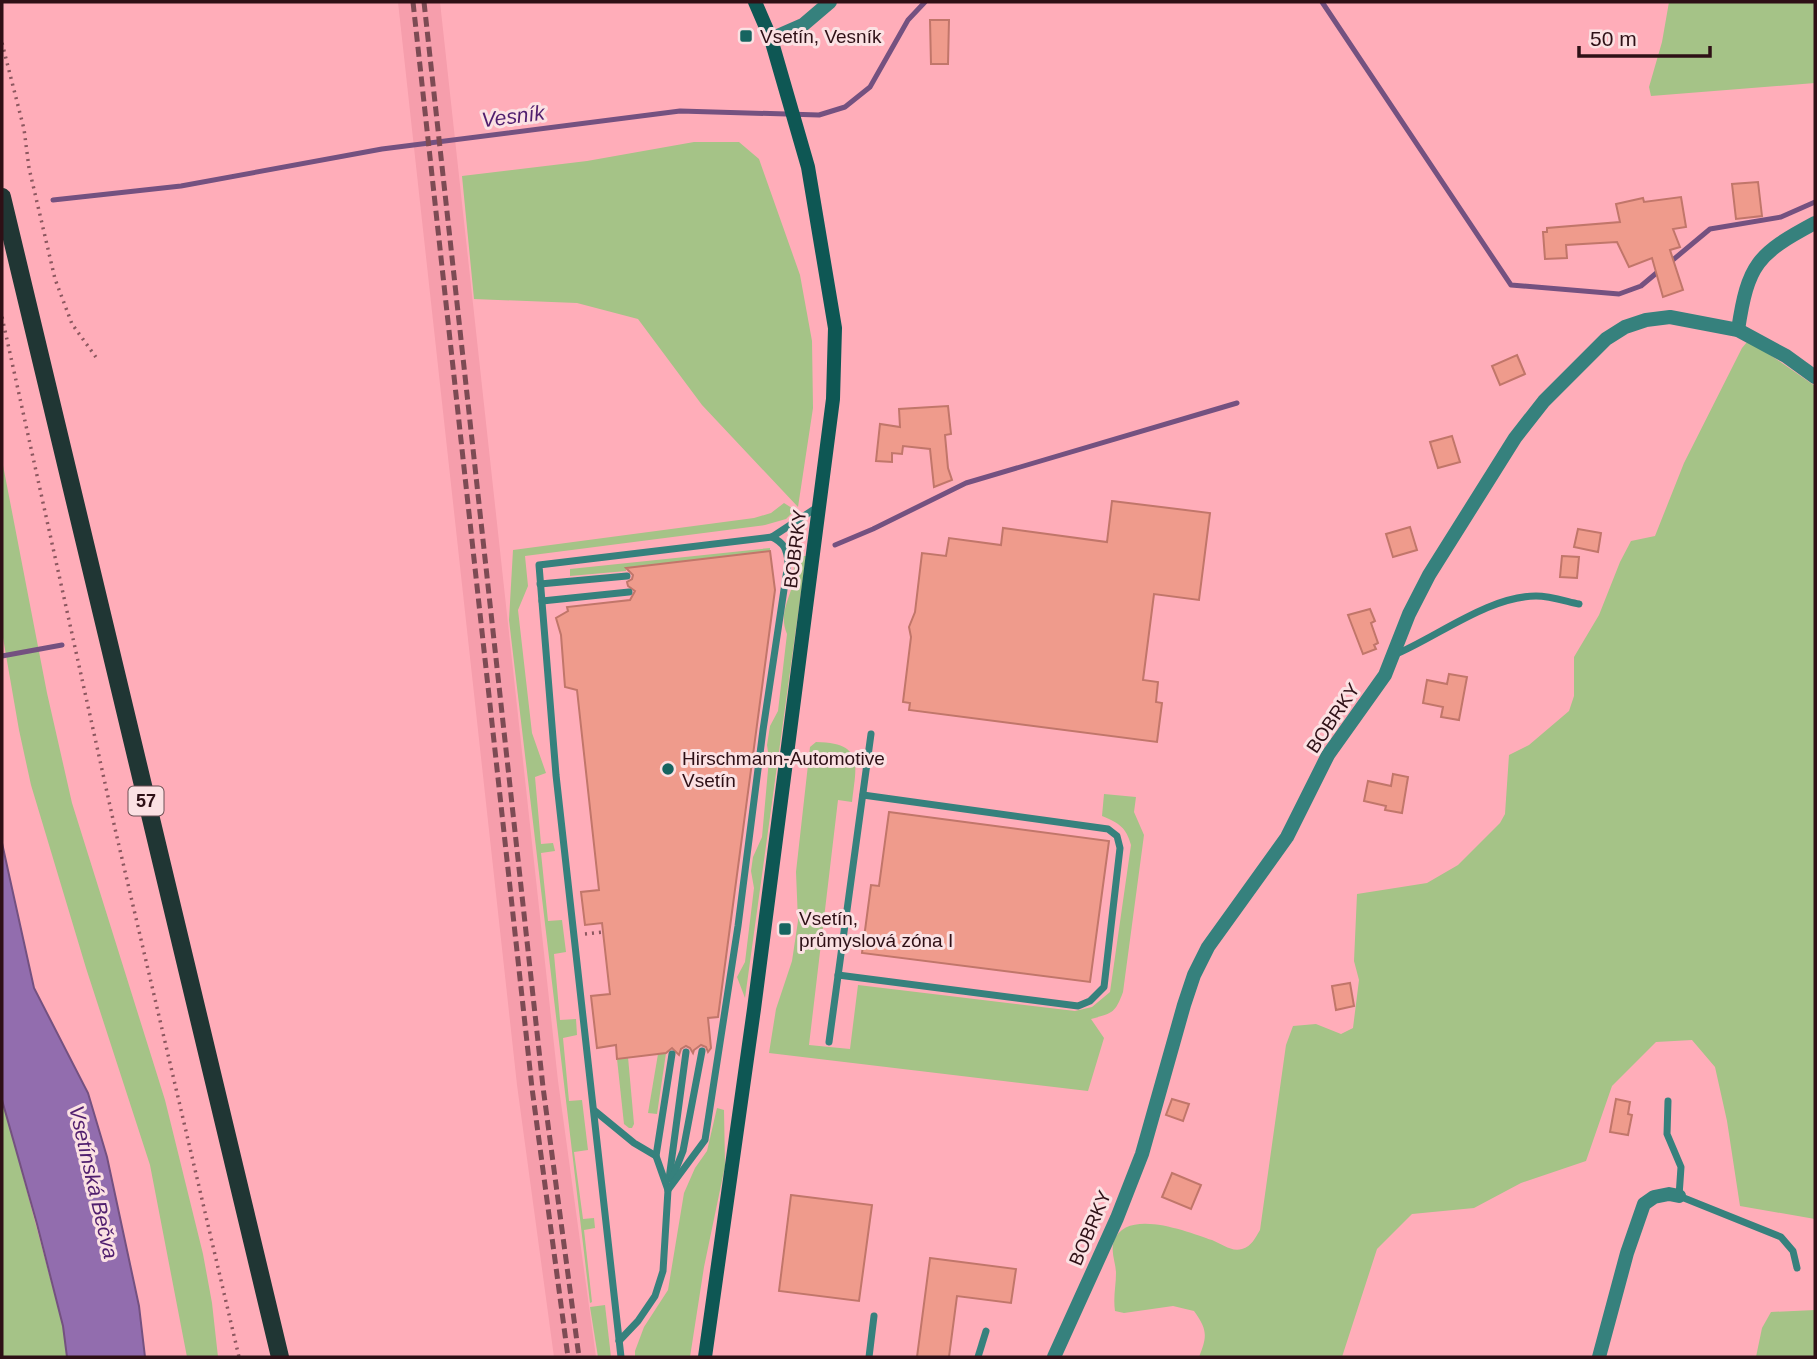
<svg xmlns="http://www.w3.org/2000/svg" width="1817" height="1359" viewBox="0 0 1817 1359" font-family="Helvetica,sans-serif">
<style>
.built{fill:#f69eac}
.green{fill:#a5c387}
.water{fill:#926dae;stroke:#745180;stroke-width:2}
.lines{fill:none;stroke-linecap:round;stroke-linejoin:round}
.stream{stroke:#745180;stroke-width:5}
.building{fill:#ef9b8c;stroke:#c1766a;stroke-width:2}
.path{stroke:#8c575f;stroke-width:3.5;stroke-dasharray:2 5;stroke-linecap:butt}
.lane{stroke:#36817d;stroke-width:7}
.street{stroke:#36817d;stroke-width:14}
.secondary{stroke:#0e5754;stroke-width:14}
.primary{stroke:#203634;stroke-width:18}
.rail{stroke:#7d4b54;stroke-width:5;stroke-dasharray:10 5;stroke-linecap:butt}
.poi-dot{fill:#166460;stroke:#fbe1e3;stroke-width:2.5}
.labels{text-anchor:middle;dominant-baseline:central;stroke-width:6;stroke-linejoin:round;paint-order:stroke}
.shield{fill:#fbe1e3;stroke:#6c4f54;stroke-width:2}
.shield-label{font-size:18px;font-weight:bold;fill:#2e1016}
.poi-label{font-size:19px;fill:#2e1016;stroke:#fbe1e3;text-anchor:start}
.street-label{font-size:19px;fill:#2e1016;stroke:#fbe1e3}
.water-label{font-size:21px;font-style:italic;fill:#501e6e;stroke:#fbe1e3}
</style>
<rect width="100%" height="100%" fill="#ffadb9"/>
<polygon class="built" points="398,2 440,2 558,1081 596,1357 554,1357 517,1085"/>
<g class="green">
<polygon points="1669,2 1815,2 1815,83 1651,96 1649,87 1662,42"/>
<polygon points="694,142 739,142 759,159 800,275 812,341 813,408 798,507 702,405 638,319 577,303 474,299 462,176 587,161"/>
<path d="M1747,342L1753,343L1815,386V1219L1740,1206L1727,1121L1715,1067L1692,1040L1656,1042L1612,1086L1586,1161L1521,1183L1474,1208L1412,1214L1377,1249L1342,1357H1199C1207,1337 1208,1330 1194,1311L1173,1306L1124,1313L1115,1311C1113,1297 1116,1286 1116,1273C1116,1263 1110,1252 1114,1241C1126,1207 1189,1232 1212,1240C1222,1244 1231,1252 1242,1249C1252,1246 1255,1238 1260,1230L1286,1045L1293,1026L1316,1024L1341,1034L1353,1028L1359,980L1354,961L1357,894L1427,883L1458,865L1500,823L1505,814L1509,755L1529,745L1569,711L1574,696V657L1599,615L1620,562L1631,541L1655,536L1684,463L1742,348Z"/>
<polygon points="2,460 47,693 72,803 165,1100 203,1254 212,1303 218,1357 187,1357 150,1165 86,968 31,785 19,730 2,632"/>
<polygon points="784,503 795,510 786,519 765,525 525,556 528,586 518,610 532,733 546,773 535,777 541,844 553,843 555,851 541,853 548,921 562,920 566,952 554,954 560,1020 576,1019 577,1035 563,1038 569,1101 582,1100 588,1150 574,1152 583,1219 594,1218 595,1228 584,1230 592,1302 590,1303 509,620 513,550 754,518 771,513"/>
<polygon points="770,548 770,551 626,568 626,571 570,576 570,569"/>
<path d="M794,556H806L745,998L737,977L745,962L754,888L751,871L753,857L762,837L769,759L767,745L770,726L778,711L787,634C780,618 786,605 791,590C794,580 794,567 794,556Z"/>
<path d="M816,742C865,743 856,765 852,802L838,800L809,1045L850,1049L858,985L1075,1011L1092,1007L1110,992L1131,845C1126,827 1119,823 1102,816L1104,794L1136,797L1134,812L1144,835L1123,992C1115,1014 1112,1013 1091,1019L1104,1038L1088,1091L769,1053L776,1009L792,961L798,921L796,872L810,747Z"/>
<polygon points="666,1053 657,1114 648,1113 658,1054"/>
<polygon points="628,1057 634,1124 632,1128 629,1128 624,1124 617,1059"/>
<polygon points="2,1098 63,1326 67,1357 2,1357"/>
<polygon points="717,1108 724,1110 725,1166 704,1267 690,1357 635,1357 635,1351 644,1327 668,1290 684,1193 695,1168 707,1151"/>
<polygon points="605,1305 611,1357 598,1357 590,1307"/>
<polygon points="1815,1310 1815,1357 1756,1357 1762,1328 1771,1312"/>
</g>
<polygon class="water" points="2,843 34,988 88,1093 107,1157 139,1306 145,1357 67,1357 63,1326 37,1224 2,1100"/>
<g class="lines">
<g class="stream">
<polyline points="1322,2 1511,285 1619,294 1641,286 1660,270"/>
<polyline points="53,200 181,186 382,149 680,111 819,115 845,107 870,87 908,20 925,2"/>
<polyline points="1668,264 1710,229 1781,217 1815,202"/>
<polyline points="835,545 873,529 966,483 1237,403"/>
<polyline points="2,656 62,645"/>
</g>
</g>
<g class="building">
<polygon points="930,20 949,20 948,64 931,64"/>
<polygon points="1758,182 1762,216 1736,219 1732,184"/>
<polygon points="1681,197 1686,227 1673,229 1680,247 1670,250 1683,290 1663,297 1652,258 1629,267 1617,242 1566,245 1567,258 1545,259 1543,232 1547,232 1547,228 1620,222 1616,204 1643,198 1644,202"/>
<polygon points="1517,355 1525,374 1500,385 1492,366"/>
<polygon points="948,406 951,434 945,435 948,468 952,480 934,487 930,449 903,446 902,454 892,453 892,462 876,461 880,424 900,427 899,409"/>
<polygon points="1452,436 1460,462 1438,468 1430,442"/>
<polygon points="1112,501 1210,513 1199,600 1154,594 1143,680 1158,682 1156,702 1162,703 1157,742 909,710 910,703 903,702 911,637 909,627 915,612 922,553 946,556 949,538 1001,545 1003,528 1107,542"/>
<polygon points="1410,527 1417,550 1393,557 1386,534"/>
<polygon points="1578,529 1601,533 1598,552 1574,547"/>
<polygon points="770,551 775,590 718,1017 708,1018 711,1048 708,1052 706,1047 701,1045 694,1050 693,1053 690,1048 686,1046 681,1049 679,1055 672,1048 666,1053 617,1059 616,1045 597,1048 591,996 610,994 602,923 585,925 581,892 599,890 577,690 565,687 561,635 556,618 568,611 567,607 630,600 635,591 628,586 627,582 632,579 633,575 626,568"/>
<polygon points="1562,556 1579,557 1577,578 1560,577"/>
<polygon points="1370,609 1375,621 1371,623 1378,643 1374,645 1376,649 1363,654 1348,615"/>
<polygon points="1449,674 1467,677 1459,720 1441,717 1443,707 1423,703 1427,680 1447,684"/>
<polygon points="1393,774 1408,777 1402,813 1385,810 1386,806 1364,801 1368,781 1391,786"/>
<polygon points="889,812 1109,841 1090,982 862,953 871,885 879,886"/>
<polygon points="1350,983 1354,1006 1336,1010 1332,986"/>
<polygon points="1172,1099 1189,1104 1183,1121 1166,1115"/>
<polygon points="1616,1099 1630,1102 1628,1114 1632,1115 1628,1135 1610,1132"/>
<polygon points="1172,1173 1201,1185 1191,1209 1162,1197"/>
<polygon points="791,1195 872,1205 859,1301 779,1291"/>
<polygon points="930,1258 1016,1269 1011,1303 957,1296 949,1357 917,1357"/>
</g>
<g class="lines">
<g class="path">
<polyline points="2,43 24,129 29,168 55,279 72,324 98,360"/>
<polyline points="2,317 116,833 239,1357"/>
<polyline points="585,934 603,932"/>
</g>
<g class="lane">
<polyline points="540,584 627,576"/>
<polyline points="542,601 629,592"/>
<path d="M1394,655C1437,637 1489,596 1536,596C1550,596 1565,601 1579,604"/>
<polyline points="838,975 1078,1006 1090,1001 1104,987 1120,848 1117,836 1108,829 863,795"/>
<polyline points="829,1042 871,734"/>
<polyline points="1668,1101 1667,1134 1681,1167 1679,1196 1781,1237 1793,1251 1797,1268"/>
<polyline points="595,1111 634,1143 656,1156 668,1190 663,1271 655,1296 638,1321 619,1341"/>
<polyline points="656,1156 672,1054"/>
<polyline points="669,1179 686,1052"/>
<polyline points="672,1179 683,1151 702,1051"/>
<path d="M668,1190L705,1140L738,926L763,730L788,563C787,549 784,543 772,537"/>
<polyline points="621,1357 556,775 539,565 772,537 819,506"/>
<polyline points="869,1357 874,1316"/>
<polyline points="978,1357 986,1331"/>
</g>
<g class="street">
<polyline points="771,39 803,25 830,2"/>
<path d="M1738,330C1748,264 1757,254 1815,223"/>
<polyline points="1054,1357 1117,1218 1142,1154 1184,1005 1194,975 1208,947 1287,837 1328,755 1385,675 1409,614 1429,575 1515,438 1544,401 1606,339 1625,327 1646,320 1670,317 1738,330 1786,356 1815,377"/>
<polyline points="1599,1357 1627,1253 1644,1204 1654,1197 1669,1194 1679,1196"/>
</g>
<polyline class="secondary" points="705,1357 754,1009 833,399 835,328 808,167 771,39 755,2"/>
<polyline class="primary" points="2,197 280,1357"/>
<g class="rail">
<polyline points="413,2 532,1088 568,1357"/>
<polyline points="424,2 543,1087 579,1357"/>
</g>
</g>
<g class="poi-dot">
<rect x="739" y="29" width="14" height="14" rx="3.5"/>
<circle cx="668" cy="769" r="7"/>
<rect x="778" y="922" width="14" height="14" rx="3.5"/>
</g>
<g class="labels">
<rect class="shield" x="128.5" y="786.5" width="35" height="29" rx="5"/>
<g class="shield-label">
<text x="146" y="801">57</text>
</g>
<g class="poi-label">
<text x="760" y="36">Vsetín, Vesník</text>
<text x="682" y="758">Hirschmann-Automotive<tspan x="682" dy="22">Vsetín</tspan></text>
<text x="799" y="918">Vsetín,<tspan x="799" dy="22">průmyslová zóna I</tspan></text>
</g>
<g class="street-label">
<text transform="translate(795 549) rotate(-83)">BOBRKY</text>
<text transform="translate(1333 718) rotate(-56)">BOBRKY</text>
<text transform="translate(1090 1228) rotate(-67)">BOBRKY</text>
</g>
<g class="water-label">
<text transform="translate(513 116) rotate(-7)">Vesník</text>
<text transform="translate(94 1182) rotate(77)">Vsetínská Bečva</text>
</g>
</g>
<rect width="1817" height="1359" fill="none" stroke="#2e1016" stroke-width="7"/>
<path d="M1579 46v10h131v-10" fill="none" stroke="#2e1016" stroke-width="3.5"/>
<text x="1590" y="46" font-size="21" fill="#2e1016" stroke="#fbe1e3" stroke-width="5" paint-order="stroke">50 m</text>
</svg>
